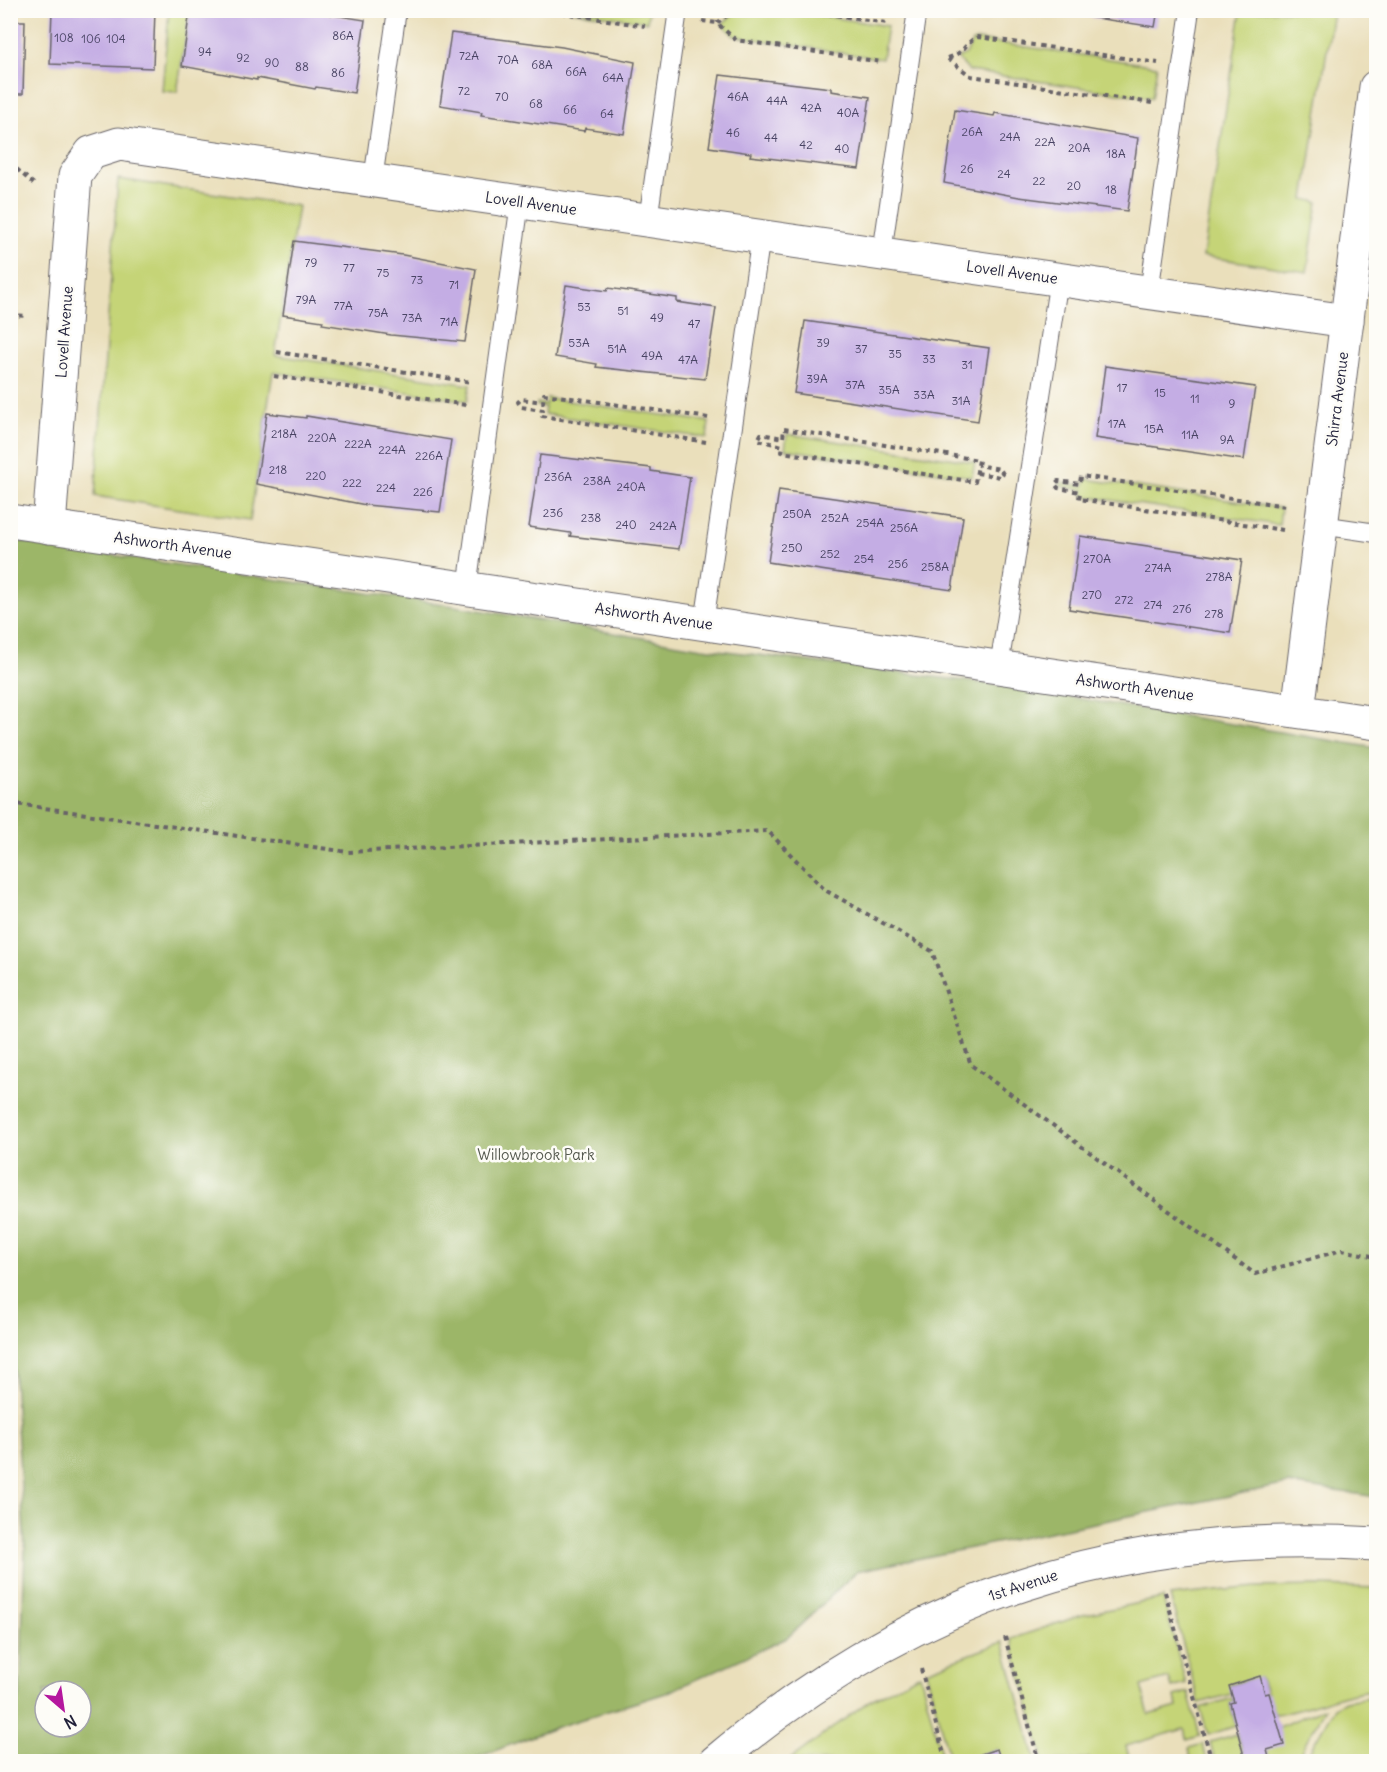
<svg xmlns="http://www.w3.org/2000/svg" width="1387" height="1772" viewBox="0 0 1387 1772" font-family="Delius,sans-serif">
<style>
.green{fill:#c5d477;stroke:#747b59;stroke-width:1.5}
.forest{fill:#9cb668;stroke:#5f6c52;stroke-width:1.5;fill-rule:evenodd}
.building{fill:#c4ade4}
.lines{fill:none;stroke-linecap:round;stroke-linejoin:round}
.service-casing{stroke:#686468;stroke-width:20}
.minor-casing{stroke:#686468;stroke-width:35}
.path{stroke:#686468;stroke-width:4;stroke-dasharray:4.5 4.5;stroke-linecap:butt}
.service{stroke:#fff;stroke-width:18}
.minor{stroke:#fff;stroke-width:33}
.labels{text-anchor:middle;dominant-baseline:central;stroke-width:5;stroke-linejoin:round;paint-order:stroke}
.number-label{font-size:12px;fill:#4a4565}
.street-label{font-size:15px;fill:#22223b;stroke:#fdfcf7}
.park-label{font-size:15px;fill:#53574d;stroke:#fdfcf7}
</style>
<rect width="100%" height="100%" fill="#fdfcf7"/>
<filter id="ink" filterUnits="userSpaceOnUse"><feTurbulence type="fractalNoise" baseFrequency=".0167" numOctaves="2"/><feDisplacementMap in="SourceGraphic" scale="12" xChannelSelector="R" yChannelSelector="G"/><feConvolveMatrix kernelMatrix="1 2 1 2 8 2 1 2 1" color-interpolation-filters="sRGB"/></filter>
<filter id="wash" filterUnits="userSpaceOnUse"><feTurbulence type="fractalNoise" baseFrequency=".008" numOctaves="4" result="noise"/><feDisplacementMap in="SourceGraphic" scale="24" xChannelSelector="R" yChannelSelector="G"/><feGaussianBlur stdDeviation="1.35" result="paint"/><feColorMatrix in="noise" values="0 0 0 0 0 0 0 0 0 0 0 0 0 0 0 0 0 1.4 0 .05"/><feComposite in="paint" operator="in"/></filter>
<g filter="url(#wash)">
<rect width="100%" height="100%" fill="#eadfbb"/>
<g class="green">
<polygon points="785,10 887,26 882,59 734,36 722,24 737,11"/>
<polygon points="169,11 190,11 177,92 162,91"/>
<polygon points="570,11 649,11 647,22"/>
<polygon points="1241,11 1333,11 1304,199 1318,202 1307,272 1203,256"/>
<polygon points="978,40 1157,66 1152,98 969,71 957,58 966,54 972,42"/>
<polygon points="118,179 298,206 275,355 470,385 467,401 273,372 250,520 95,496"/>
<polygon points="547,398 709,422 707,438 544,414 545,407 537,406 537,403 546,404"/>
<polygon points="787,434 975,462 972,477 785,449"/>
<polygon points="1086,479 1281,508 1279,525 1083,496 1084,490 1060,486 1060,482 1084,486"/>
<path d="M1320,1586L1376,1588V1690C1341,1692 1310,1709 1275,1714L1260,1677L1230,1685L1232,1694L1199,1703L1170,1596L1256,1587Z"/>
<polygon points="1163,1598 1186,1684 1172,1688 1169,1678 1141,1686 1149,1715 1177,1707 1175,1696 1188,1692 1200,1736 1187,1740 1184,1729 1126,1746 1130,1761 1090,1761 1089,1758 1074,1761 1044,1761 1011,1639 1082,1615"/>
<polygon points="1003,1642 1036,1761 1001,1761 997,1749 969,1758 970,1761 950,1761 926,1671"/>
<polygon points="920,1674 943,1761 788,1761 869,1701"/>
<polygon points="1376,1696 1376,1761 1304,1761 1335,1707 1345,1701"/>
<polygon points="1233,1698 1234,1702 1230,1704 1236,1726 1208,1735 1200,1708"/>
<polygon points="1325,1708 1297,1759 1294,1761 1270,1761 1267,1750 1278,1727"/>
<polygon points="1238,1734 1244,1756 1229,1761 1215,1761 1210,1742"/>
<polygon points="1203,1744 1207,1761 1183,1761 1191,1759 1189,1748"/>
</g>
<path class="forest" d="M11,540L461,607L702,648L998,685L1376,748V1497L1288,1484L857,1571L787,1638L666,1693L557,1727L468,1761H11V1715L20,1696L25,1548L10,1316ZM45,1691H81V1727H45Z"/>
<g id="blocks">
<g class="building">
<polygon points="52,10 155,10 153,68 50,64"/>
<polygon points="190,10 321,10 328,11 327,14 365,20 354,93 316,87 315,89 257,78 257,80 182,66"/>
<polygon points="1042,10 1158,10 1155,27"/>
<polygon points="10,21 25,21 23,94 10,94"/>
<polygon points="451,33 562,47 635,62 624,134 585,128 584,131 481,115 482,112 440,105"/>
<polygon points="720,75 831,88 831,91 870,97 859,169 750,156 751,153 709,147"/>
<polygon points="955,110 994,116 995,113 1138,138 1127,211 1019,197 944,183"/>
<polygon points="294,241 403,255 476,269 465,342 391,335 322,324 323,321 283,315"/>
<polygon points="566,285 607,291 608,288 677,298 677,302 716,308 705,379 596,367 597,364 555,357"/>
<polygon points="805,321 989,348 978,421 794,393"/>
<polygon points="1105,366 1255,387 1244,460 1095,438"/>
<polygon points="267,413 306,418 306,416 451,440 440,512 366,505 256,484"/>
<polygon points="540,455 651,468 651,471 690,477 679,549 570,536 571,533 529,527"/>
<polygon points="779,490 963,517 952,590 768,562"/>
<polygon points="1080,536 1242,560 1230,633 1069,609"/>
<polygon points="1260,1676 1265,1694 1269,1693 1284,1745 1267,1750 1270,1761 1228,1761 1244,1756 1230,1703 1234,1702 1229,1686"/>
<polygon points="997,1749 1001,1761 970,1761 969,1758"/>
</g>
</g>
</g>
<g filter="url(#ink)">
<use href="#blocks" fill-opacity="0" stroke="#686468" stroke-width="1.5"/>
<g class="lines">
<defs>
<g id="service">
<polyline points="373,180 397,10"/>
<polyline points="648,220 678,10"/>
<polyline points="882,253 917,10"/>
<polyline points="1149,292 1190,10"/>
<polyline points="1321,525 1376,533"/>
<polyline points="467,588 520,202"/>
<polyline points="704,623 761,236"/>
<polyline points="999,667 1059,279"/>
</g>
<g id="minor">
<polyline points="10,521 1376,723"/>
<polyline points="49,527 75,176 91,153 119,144 1347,321"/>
<polyline points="1298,711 1376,87"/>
<path d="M715,1762C913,1595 1119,1528 1376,1544"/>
</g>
</defs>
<use href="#service" class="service-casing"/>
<use href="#minor" class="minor-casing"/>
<g class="path">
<polyline points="544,10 645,26"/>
<polyline points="801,10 887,23"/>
<polyline points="702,21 717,23 736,40 882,62"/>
<polyline points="717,23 734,10"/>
<path d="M948,58C967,52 965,41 978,37L1158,63"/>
<polyline points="948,59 971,76 1152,103"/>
<polyline points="10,163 36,186"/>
<polyline points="10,315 27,316"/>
<polyline points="277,352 471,382"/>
<polyline points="274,376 466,405"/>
<polygon points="784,429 979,460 975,482 782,452 783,446 758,440 761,434 783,438"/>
<polyline points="706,442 542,416 543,410 521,407 518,402 521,399 543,402 544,394 709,418"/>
<polyline points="977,473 1000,477 1003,474 1000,469 978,465"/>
<polyline points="1283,530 1079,499 1080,492 1058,488 1055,484 1058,481 1080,484 1081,476 1286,506"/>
<polyline points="10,803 348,852 768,831 825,890 932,951 971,1065 1255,1274 1342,1250 1376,1257"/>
<polyline points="1165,1592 1212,1762"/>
<polyline points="1005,1637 1039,1762"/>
<polyline points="921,1669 946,1762"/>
</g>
<use href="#service" class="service"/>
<use href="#minor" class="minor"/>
</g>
</g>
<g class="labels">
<g class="number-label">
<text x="343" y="35">86A</text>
<text x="64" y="37">108</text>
<text x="91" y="38">106</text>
<text x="116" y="38">104</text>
<text x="205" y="51">94</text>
<text x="469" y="55">72A</text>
<text x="243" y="57">92</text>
<text x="508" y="59">70A</text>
<text x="272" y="62">90</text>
<text x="542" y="64">68A</text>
<text x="302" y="66">88</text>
<text x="576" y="71">66A</text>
<text x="338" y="72">86</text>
<text x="613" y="77">64A</text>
<text x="464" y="90">72</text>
<text x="502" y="96">70</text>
<text x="738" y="96">46A</text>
<text x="777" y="100">44A</text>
<text x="536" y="103">68</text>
<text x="811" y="107">42A</text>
<text x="570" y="109">66</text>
<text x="848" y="112">40A</text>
<text x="607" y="113">64</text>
<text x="972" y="131">26A</text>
<text x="733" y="132">46</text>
<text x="1010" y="136">24A</text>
<text x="771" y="137">44</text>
<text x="1045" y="141">22A</text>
<text x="806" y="144">42</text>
<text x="1079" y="147">20A</text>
<text x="842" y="148">40</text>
<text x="1116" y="153">18A</text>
<text x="967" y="168">26</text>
<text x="1004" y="173">24</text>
<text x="1039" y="180">22</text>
<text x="1074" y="185">20</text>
<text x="1111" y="189">18</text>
<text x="311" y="262">79</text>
<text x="349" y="267">77</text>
<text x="383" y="272">75</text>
<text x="417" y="279">73</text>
<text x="454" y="284">71</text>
<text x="306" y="299">79A</text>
<text x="343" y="305">77A</text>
<text x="584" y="306">53</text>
<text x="623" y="310">51</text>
<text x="378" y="312">75A</text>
<text x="412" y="317">73A</text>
<text x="657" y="317">49</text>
<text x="449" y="321">71A</text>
<text x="694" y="323">47</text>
<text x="579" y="342">53A</text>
<text x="823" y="342">39</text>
<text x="617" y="348">51A</text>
<text x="861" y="348">37</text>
<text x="895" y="353">35</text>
<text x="652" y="355">49A</text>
<text x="929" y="358">33</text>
<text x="688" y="359">47A</text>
<text x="967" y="364">31</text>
<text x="817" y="378">39A</text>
<text x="855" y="384">37A</text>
<text x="1122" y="387">17</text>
<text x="889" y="389">35A</text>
<text x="1160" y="392">15</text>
<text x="924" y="394">33A</text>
<text x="1195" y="398">11</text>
<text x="961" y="400">31A</text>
<text x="1232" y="403">9</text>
<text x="1117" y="423">17A</text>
<text x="1154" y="428">15A</text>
<text x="284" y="433">218A</text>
<text x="1190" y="434">11A</text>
<text x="322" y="437">220A</text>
<text x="1227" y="439">9A</text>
<text x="358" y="443">222A</text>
<text x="392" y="449">224A</text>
<text x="429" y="455">226A</text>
<text x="278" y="469">218</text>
<text x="316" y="475">220</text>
<text x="558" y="476">236A</text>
<text x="597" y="480">238A</text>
<text x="352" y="482">222</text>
<text x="631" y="486">240A</text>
<text x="386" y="487">224</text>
<text x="423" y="491">226</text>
<text x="553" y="512">236</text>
<text x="797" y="513">250A</text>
<text x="591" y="517">238</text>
<text x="835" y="517">252A</text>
<text x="870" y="522">254A</text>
<text x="626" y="524">240</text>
<text x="663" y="525">242A</text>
<text x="904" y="527">256A</text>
<text x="792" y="547">250</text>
<text x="830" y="553">252</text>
<text x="864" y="558">254</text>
<text x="1097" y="558">270A</text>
<text x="898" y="563">256</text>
<text x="935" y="566">258A</text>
<text x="1158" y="567">274A</text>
<text x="1219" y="576">278A</text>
<text x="1092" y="594">270</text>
<text x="1124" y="599">272</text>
<text x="1153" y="604">274</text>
<text x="1182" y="608">276</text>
<text x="1214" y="613">278</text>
</g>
<g class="street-label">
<text transform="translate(531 203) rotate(8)">Lovell Avenue</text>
<text transform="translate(1012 272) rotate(8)">Lovell Avenue</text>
<text transform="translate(64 332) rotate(-86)">Lovell Avenue</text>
<text transform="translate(1337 399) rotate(-83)">Shirra Avenue</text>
<text transform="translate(173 545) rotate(8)">Ashworth Avenue</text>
<text transform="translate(654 616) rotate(8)">Ashworth Avenue</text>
<text transform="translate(1135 687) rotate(8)">Ashworth Avenue</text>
<text transform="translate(1023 1585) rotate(-18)">1st Avenue</text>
</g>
<g class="park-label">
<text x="536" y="1154">Willowbrook Park</text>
</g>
</g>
<rect width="1387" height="1772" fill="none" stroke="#fdfcf7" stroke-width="36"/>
<g transform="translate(63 1709) rotate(151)"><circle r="28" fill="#fdfcf7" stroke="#a5a5ac" stroke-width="1.5"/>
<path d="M0-4.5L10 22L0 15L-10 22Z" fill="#b5179e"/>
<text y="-9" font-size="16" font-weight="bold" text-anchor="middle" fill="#22223b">N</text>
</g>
</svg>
